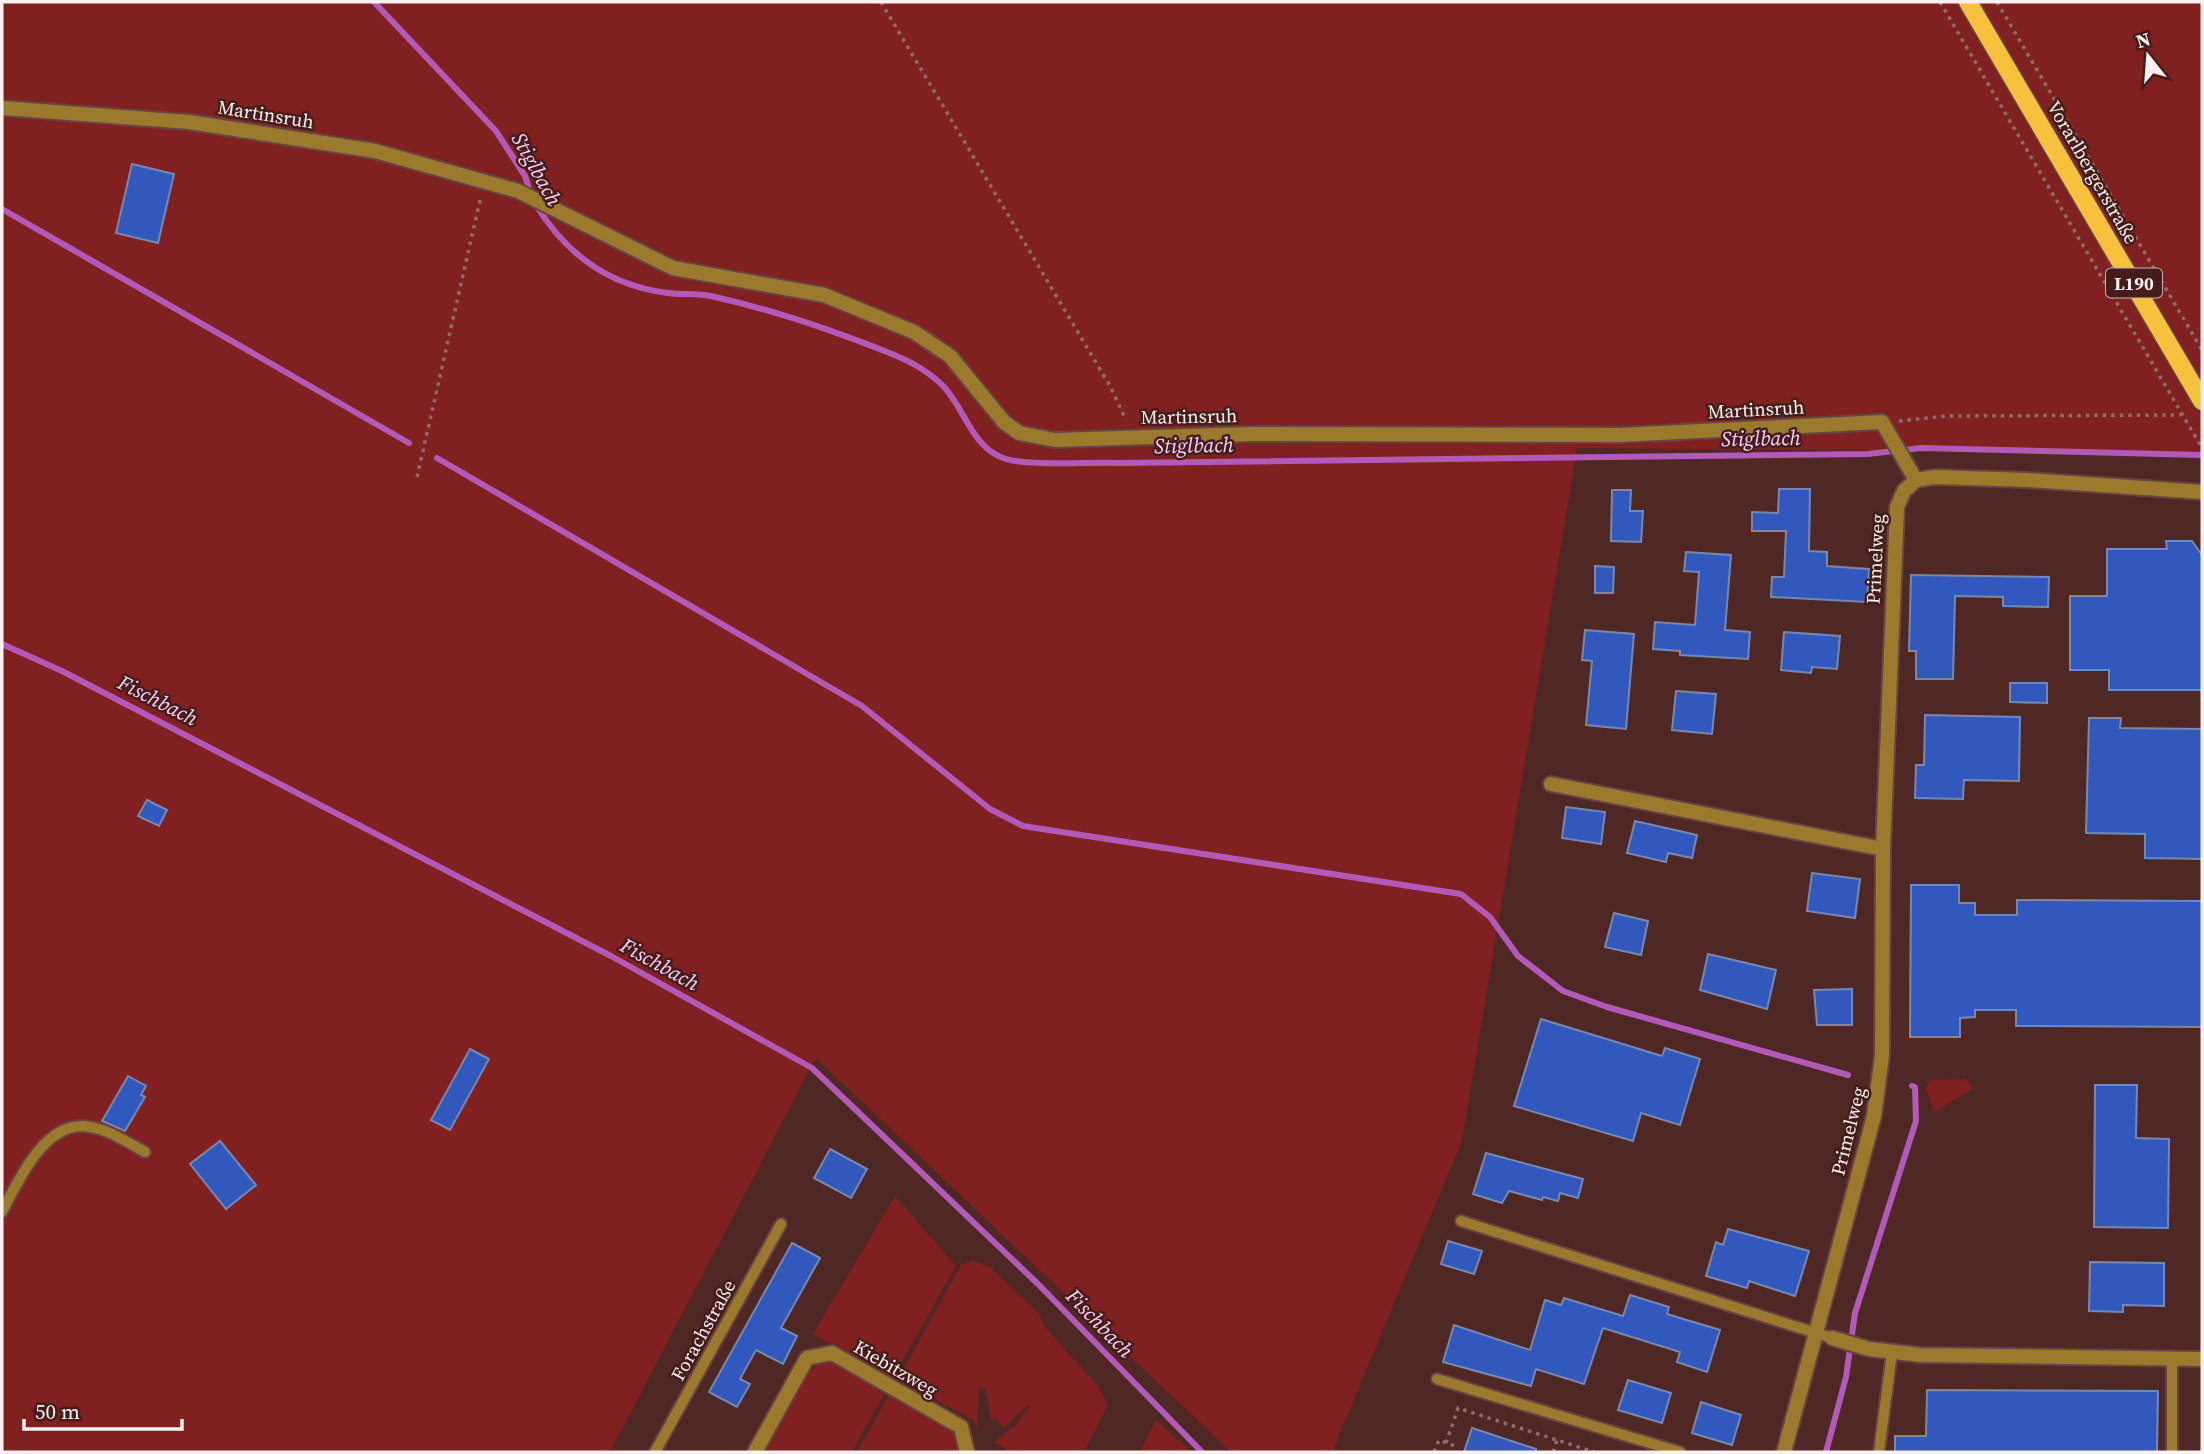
<svg xmlns="http://www.w3.org/2000/svg" width="2204" height="1454" viewBox="0 0 2204 1454" font-family="'Source Serif 4',serif">
<style>
.green{fill:#802020}
.lines{fill:none;stroke-linecap:round;stroke-linejoin:round}
.stream{stroke:#b35ab8;stroke-width:6}
.building{fill:#3258bd;stroke:#7788ae;stroke-width:2}
.service-casing{stroke:#674341;stroke-width:14}
.minor-casing{stroke:#674341;stroke-width:18}
.primary-casing{stroke:#674341;stroke-width:21}
.path{stroke:#8b6d6b;stroke-width:3.5;stroke-dasharray:3.5 5;stroke-linecap:butt}
.service{stroke:#9b7a2e;stroke-width:10}
.minor{stroke:#9b7a2e;stroke-width:14}
.primary{stroke:#f7c13d;stroke-width:18}
.labels{text-anchor:middle;dominant-baseline:central;stroke-width:5;stroke-linejoin:round;paint-order:stroke}
.shield{fill:#441d1b;stroke:#c5b1b0;stroke-width:2}
.shield-label{font-size:18px;font-weight:bold;fill:#fcf1f0}
.street-label{font-size:19px;fill:#fcf1f0;stroke:#441d1b}
.water-label{font-size:21px;font-style:italic;fill:#fccffd;stroke:#441d1b}
</style>
<rect width="100%" height="100%" fill="#4f2725"/>
<g class="green">
<polygon points="2,2 2202,2 2202,456 2179,453 1577,448 1462,1141 1332,1452 1231,1452 816,1058 610,1452 2,1452"/>
<polygon points="1966,1079 1974,1088 1934,1112 1926,1089 1929,1080"/>
<polygon points="895,1196 956,1266 891,1381 813,1334"/>
<polygon points="974,1261 990,1267 1039,1314 1045,1327 1097,1385 1108,1405 1084,1452 1011,1452 994,1442 1015,1426 1030,1407 1028,1404 1005,1427 1002,1426 996,1418 991,1421 986,1389 979,1387 977,1429 973,1420 901,1380 900,1375 955,1276 961,1265"/>
<polygon points="823,1362 833,1362 886,1391 852,1452 763,1452 805,1373"/>
<polygon points="889,1394 953,1429 960,1452 857,1452"/>
<polygon points="1156,1420 1191,1452 1140,1452"/>
</g>
<g class="lines">
<g class="stream">
<polyline points="374,2 496,131 525,176 531,195"/>
<path d="M536,205C566,254 610,286 668,293C683,295 700,293 715,297C773,310 837,332 892,354C912,362 930,372 945,388C966,412 973,449 1006,459C1029,466 1090,462 1117,463L1868,454L1921,448L2202,455"/>
<polyline points="2,209 409,443"/>
<polyline points="437,458 862,706 990,809 1023,826 1461,894 1490,917 1518,956 1563,991 1607,1007 1848,1075"/>
<polyline points="2,644 62,671 611,956 812,1068 1038,1284 1202,1452"/>
<polyline points="1826,1452 1846,1377 1855,1313 1916,1121 1915,1087 1912,1086"/>
</g>
</g>
<g class="building">
<polygon points="132,164 174,174 158,243 116,233"/>
<polygon points="1779,489 1810,489 1809,551 1827,552 1827,566 1869,569 1867,602 1771,597 1772,577 1784,577 1786,531 1752,531 1752,512 1778,513"/>
<polygon points="1612,490 1631,490 1630,511 1643,511 1641,542 1611,541"/>
<polygon points="2166,541 2192,541 2202,555 2202,690 2109,690 2109,670 2070,670 2070,596 2107,596 2107,549 2167,549"/>
<polygon points="1686,552 1731,555 1725,630 1750,632 1748,659 1680,655 1680,651 1653,649 1655,622 1695,625 1699,572 1684,571"/>
<polygon points="1595,566 1614,567 1613,593 1595,593"/>
<polygon points="1911,575 2049,577 2048,607 2003,606 2003,597 1955,596 1953,679 1916,679 1916,651 1909,651"/>
<polygon points="1585,630 1634,634 1626,729 1586,725 1592,661 1582,660"/>
<polygon points="1784,632 1840,636 1837,669 1812,667 1811,673 1781,670"/>
<polygon points="2010,683 2047,683 2047,703 2010,702"/>
<polygon points="1676,691 1716,694 1712,734 1672,730"/>
<polygon points="1925,715 2020,717 2019,781 1964,780 1963,799 1915,798 1916,765 1924,765"/>
<polygon points="2089,718 2121,718 2120,728 2202,729 2202,859 2145,858 2145,834 2086,833"/>
<polygon points="147,800 167,810 159,826 138,816"/>
<polygon points="1566,807 1605,812 1601,844 1562,838"/>
<polygon points="1635,821 1697,835 1692,858 1668,853 1666,862 1627,853"/>
<polygon points="1812,873 1860,879 1855,918 1807,911"/>
<polygon points="1911,885 1959,885 1959,903 1975,903 1975,915 2017,915 2017,900 2202,901 2202,1027 2016,1026 2016,1010 1975,1010 1975,1017 1960,1018 1960,1037 1910,1037"/>
<polygon points="1614,913 1648,921 1641,955 1605,947"/>
<polygon points="1708,954 1776,970 1767,1009 1700,990"/>
<polygon points="1852,989 1852,1025 1817,1025 1814,990"/>
<polygon points="1541,1019 1662,1056 1665,1048 1700,1059 1680,1125 1641,1113 1633,1141 1514,1106"/>
<polygon points="470,1049 489,1059 450,1130 431,1120"/>
<polygon points="128,1076 146,1086 141,1095 145,1097 125,1131 102,1121"/>
<polygon points="2095,1085 2137,1085 2136,1138 2169,1139 2168,1228 2094,1227"/>
<polygon points="220,1141 256,1185 226,1209 190,1164"/>
<polygon points="830,1149 867,1169 851,1198 814,1178"/>
<polygon points="1486,1153 1583,1179 1578,1198 1560,1193 1558,1201 1543,1197 1542,1200 1509,1191 1502,1203 1473,1194"/>
<polygon points="1728,1229 1809,1251 1795,1296 1749,1281 1747,1288 1706,1276 1716,1242 1723,1245"/>
<polygon points="1448,1241 1482,1251 1474,1274 1441,1264"/>
<polygon points="792,1243 820,1258 781,1328 797,1336 783,1364 756,1350 740,1379 750,1384 737,1407 709,1392"/>
<polygon points="2090,1262 2164,1263 2164,1306 2123,1305 2123,1312 2089,1311"/>
<polygon points="1630,1295 1669,1307 1667,1314 1720,1330 1707,1372 1677,1362 1680,1352 1603,1328 1584,1384 1536,1369 1531,1386 1443,1362 1454,1325 1530,1350 1545,1300 1561,1305 1564,1298 1623,1316"/>
<polygon points="1628,1380 1671,1393 1662,1423 1618,1410"/>
<polygon points="1927,1390 2158,1391 2157,1452 1895,1452 1895,1436 1926,1436"/>
<polygon points="1701,1402 1741,1415 1732,1445 1692,1433"/>
<polygon points="1472,1428 1536,1449 1535,1452 1464,1452"/>
</g>
<g class="lines">
<defs>
<g id="service">
<path d="M2,1212C18,1181 46,1118 90,1127C110,1130 128,1143 145,1152"/>
<polyline points="1461,1221 1832,1338"/>
<polyline points="2172,1358 2172,1452"/>
<polyline points="1437,1379 1680,1452"/>
<polyline points="655,1452 781,1224"/>
<polyline points="1879,1452 1892,1352"/>
</g>
<g id="minor">
<polyline points="2,108 189,122 375,151 518,191 673,268 824,295 914,332 950,356 1004,422 1019,433 1055,440 1250,434 1620,435 1882,422 1916,480"/>
<polyline points="1551,784 1883,849"/>
<polyline points="1832,1338 1869,1349 1921,1355 2202,1359"/>
<polyline points="755,1452 807,1358 832,1353 961,1427 967,1452"/>
<polyline points="1784,1452 1874,1116 1882,1056 1883,849 1897,507 1904,491 1916,480 1935,477 2028,480 2202,492"/>
</g>
<polyline id="primary" points="1968,2 2202,401"/>
</defs>
<use href="#service" class="service-casing"/>
<use href="#minor" class="minor-casing"/>
<use href="#primary" class="primary-casing"/>
<g class="path">
<polyline points="881,2 1110,386 1126,420"/>
<polyline points="1940,2 2202,448"/>
<polyline points="1997,2 2202,350"/>
<polyline points="1899,421 1947,416 2181,415"/>
<polyline points="417,477 481,196"/>
<polyline points="1446,1443 1458,1408 1594,1452"/>
<polyline points="1434,1452 1439,1440 1455,1446"/>
<polyline points="1553,1452 1557,1440"/>
</g>
<use href="#service" class="service"/>
<use href="#minor" class="minor"/>
<use href="#primary" class="primary"/>
</g>
<g class="labels">
<rect class="shield" x="2106" y="268.5" width="56" height="29" rx="5"/>
<g class="shield-label">
<text x="2134" y="283">L190</text>
</g>
<g class="street-label">
<text transform="translate(266 114) rotate(9)">Martinsruh</text>
<text transform="translate(2093 172) rotate(60)">Vorarlbergerstraße</text>
<text transform="translate(1756 409) rotate(-3)">Martinsruh</text>
<text transform="translate(1189 416) rotate(-1)">Martinsruh</text>
<text transform="translate(1875 559) rotate(-87)">Primelweg</text>
<text transform="translate(1848 1131) rotate(-76)">Primelweg</text>
<text transform="translate(703 1330) rotate(-61)">Forachstraße</text>
<text transform="translate(896 1368) rotate(30)">Kiebitzweg</text>
</g>
<g class="water-label">
<text transform="translate(537 169) rotate(61)">Stiglbach</text>
<text transform="translate(1761 438) rotate(-1)">Stiglbach</text>
<text transform="translate(1194 445) rotate(-1)">Stiglbach</text>
<text transform="translate(158 700) rotate(27)">Fischbach</text>
<text transform="translate(660 964) rotate(29)">Fischbach</text>
<text transform="translate(1100 1323) rotate(46)">Fischbach</text>
</g>
</g>
<rect width="2204" height="1454" fill="none" stroke="#fcf1f0" stroke-width="7"/>
<g transform="translate(2148 56) rotate(343)" stroke="#441d1b" stroke-width="5" paint-order="stroke">
<path d="M0-5L12 26L0 18L-12 26Z" fill="#fcf1f0"/>
<text y="-10" font-size="19" font-weight="bold" text-anchor="middle" fill="#fcf1f0">N</text>
</g>
<path d="M24 1419v10h158v-10" fill="none" stroke="#fcf1f0" stroke-width="3.5"/>
<text x="35" y="1419" font-size="21" fill="#fcf1f0" stroke="#441d1b" stroke-width="5" paint-order="stroke">50 m</text>
</svg>
